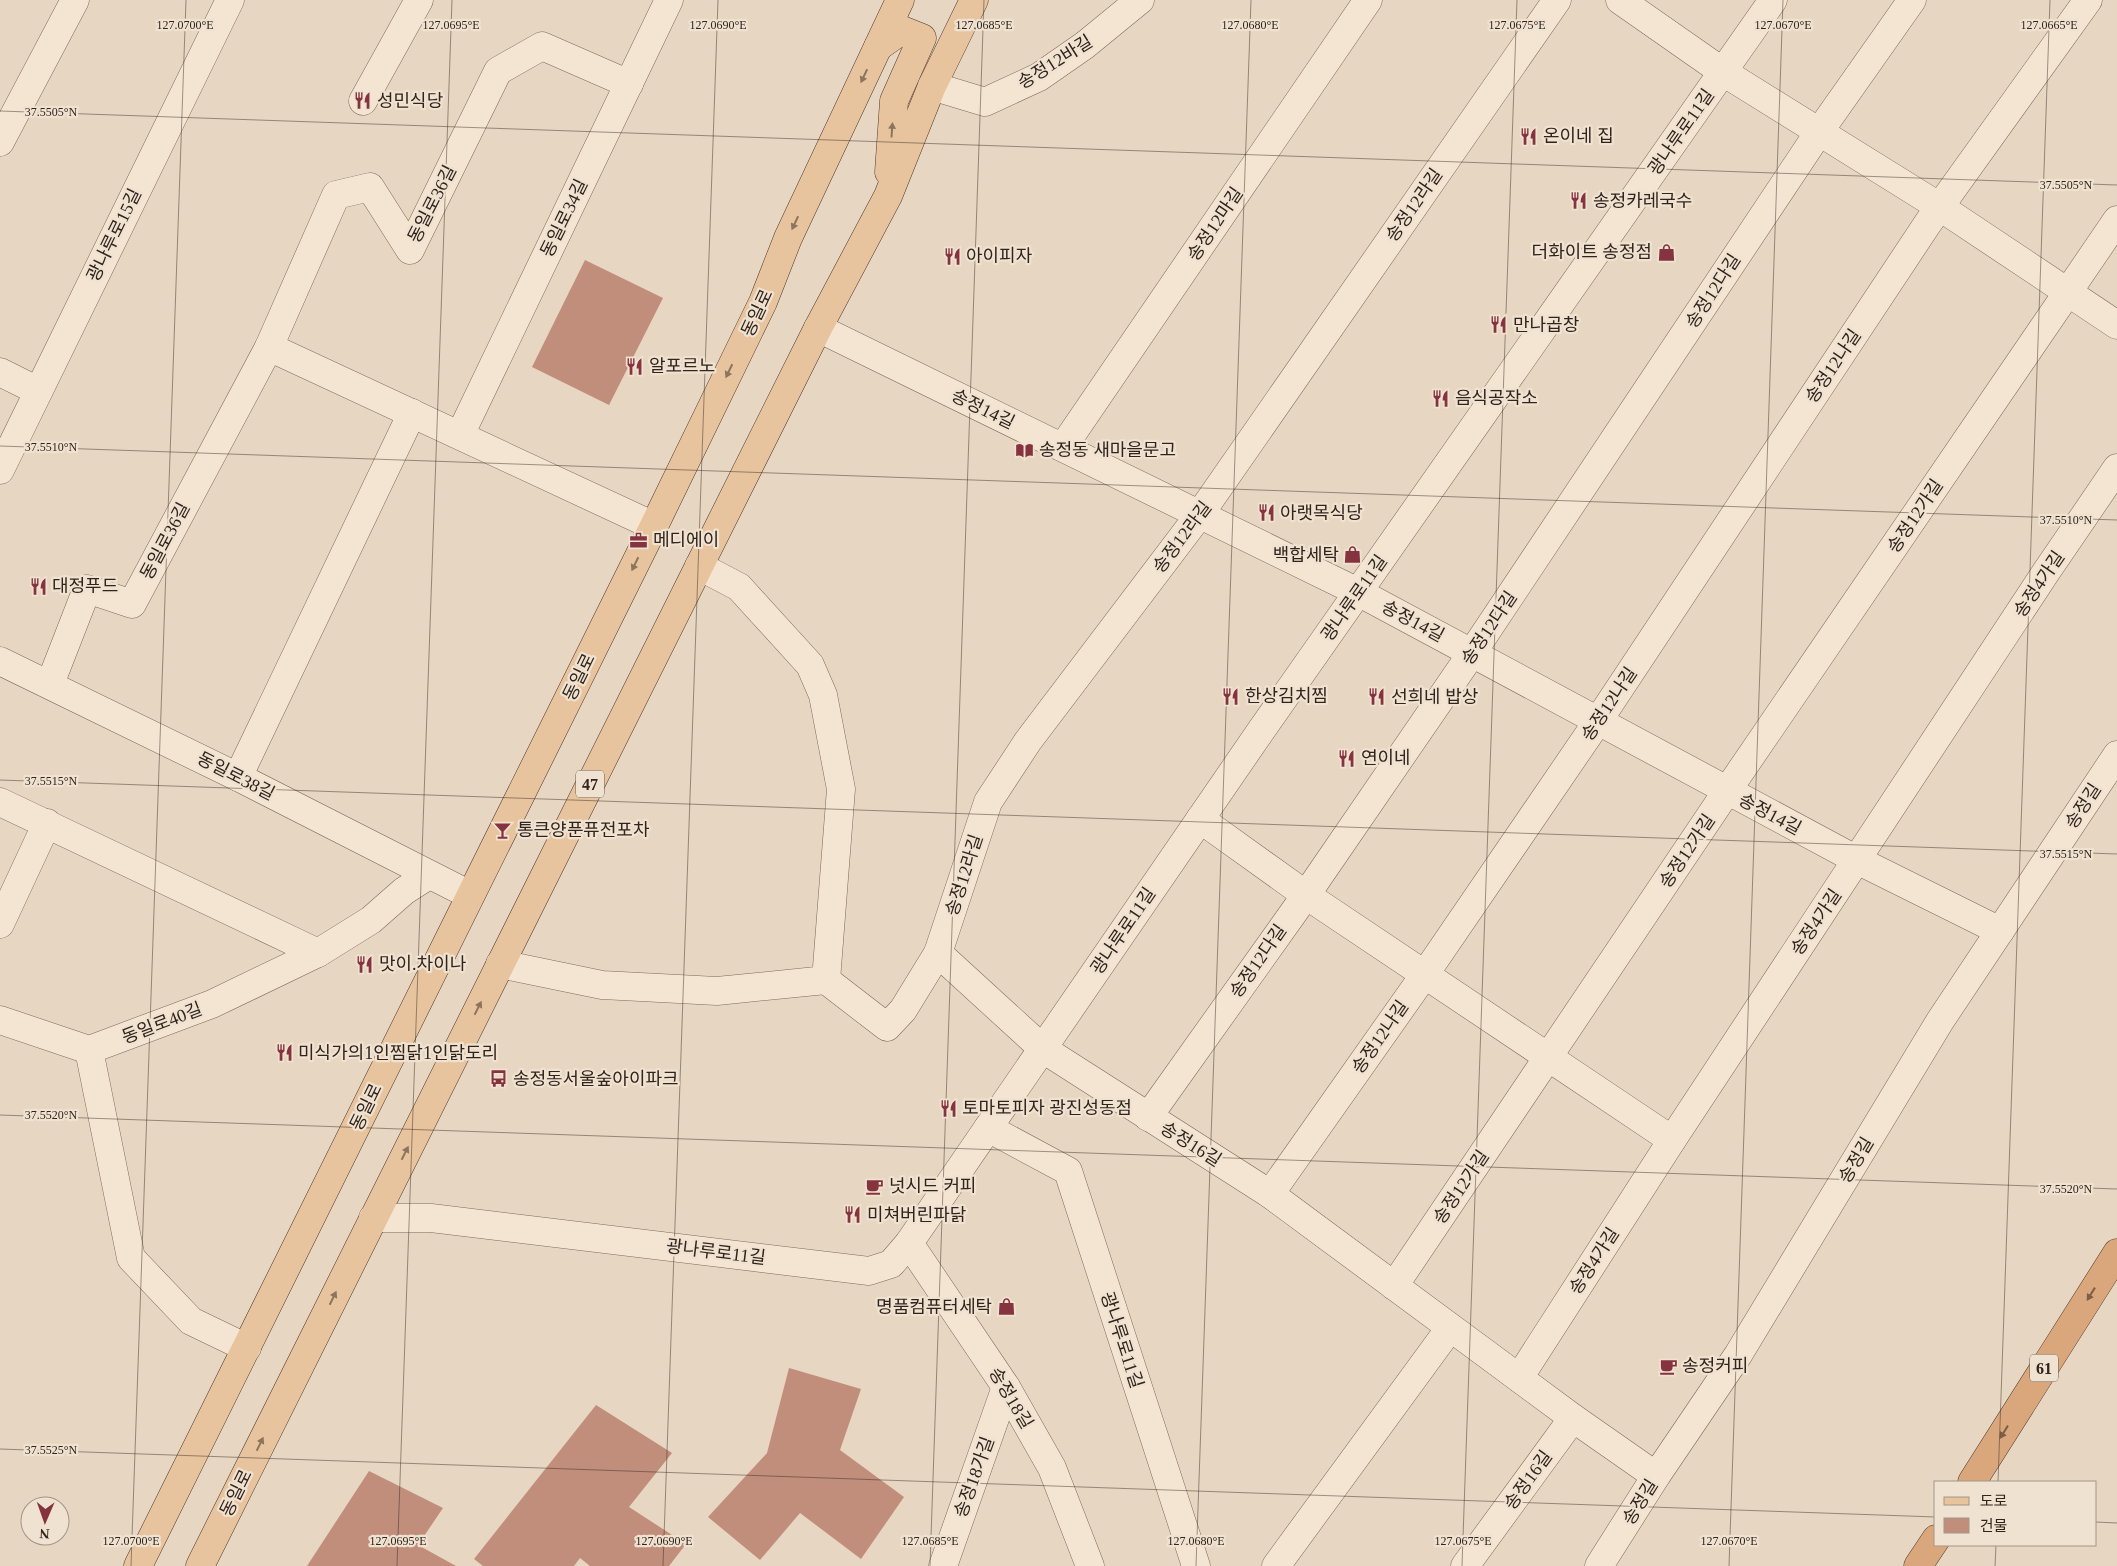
<svg xmlns="http://www.w3.org/2000/svg" width="2117" height="1566" viewBox="0 0 2117 1566" font-family="'Times New Roman','Noto Sans KR',serif">
<style>
.building{fill:#c18e7c}
.lines{fill:none;stroke-linecap:round;stroke-linejoin:round}
.minor-casing{stroke:#7f695b;stroke-width:29}
.primary-casing{stroke:#4d382f;stroke-width:29}
.trunk-casing{stroke:#4d382f;stroke-width:29}
.minor{stroke:#f4e5d3;stroke-width:28}
.primary{stroke:#e7c49d;stroke-width:28}
.trunk{stroke:#daa77c;stroke-width:28}
.oneway{fill:#8c745d}
.oneway2{fill:#7c5f48}
.ticks{fill:none;stroke:#30241d;stroke-width:1;stroke-opacity:0.45}
.labels{text-anchor:middle;dominant-baseline:central;stroke-width:4.5;stroke-linejoin:round;paint-order:stroke}
.shield{fill:#f0e2d0;stroke:#6a5d53;stroke-width:1}
.shield-label{font-size:16px;font-weight:bold;fill:#30241d}
.street-label{font-size:18px;fill:#30241d;stroke:#f0e2d0}
.poi-label{font-size:18px;fill:#30241d;stroke:#f0e2d0;text-anchor:start}
.ticks-label{font-size:12px;text-anchor:middle;fill:#30241d;stroke:#f0e2d0;stroke-width:4.5;stroke-linejoin:round;paint-order:stroke}
</style>
<rect width="100%" height="100%" fill="#e7d6c1"/>
<g class="building">
<polygon points="585,260 663,298 609,405 532,367"/>
<polygon points="789,1368 861,1389 840,1450 904,1497 861,1559 800,1513 760,1560 708,1517 767,1453"/>
<polygon points="596,1405 672,1453 629,1507 686,1544 669,1566 590,1566 580,1558 574,1566 483,1566 474,1559"/>
<polygon points="369,1471 443,1508 418,1545 456,1566 307,1566"/>
</g>
<g class="lines">
<defs>
<g id="minor">
<polyline points="1620,0 1723,72 1940,207 2117,325"/>
<polyline points="932,86 985,102 1039,77 1085,45 1140,0"/>
<polyline points="363,101 419,0"/>
<polyline points="0,142 75,0"/>
<polyline points="818,328 1358,592 1857,860 2000,931"/>
<polyline points="269,347 654,526"/>
<polyline points="0,372 38,391"/>
<polyline points="460,435 669,0"/>
<polyline points="1063,447 1368,0"/>
<polyline points="0,470 230,0"/>
<polyline points="0,661 238,777 470,895"/>
<polyline points="50,684 87,589 132,604 269,347 336,195 370,187 410,250 498,71 542,46 629,84"/>
<polyline points="238,777 412,413"/>
<polyline points="0,802 318,953 371,920 404,891 429,875"/>
<polyline points="1200,819 1306,895 1672,1140"/>
<polyline points="0,924 47,823"/>
<polyline points="938,953 1043,1049 1270,1194 1573,1418 1656,1476"/>
<polyline points="500,964 602,985 717,991 826,980 841,789 823,695 810,665 739,587 699,566"/>
<polyline points="826,980 887,1027 903,1010 938,953 988,802 1028,741 1200,514 1557,0"/>
<polyline points="0,1020 89,1050 212,1004 318,953"/>
<polyline points="89,1050 131,1258 191,1321 247,1348"/>
<polyline points="1148,1117 1306,895 1472,653 1819,132 1912,0"/>
<polyline points="988,1128 1068,1171 1196,1566"/>
<polyline points="1270,1194 1425,974 1598,721 1928,223 2088,0"/>
<polyline points="373,1218 431,1218 869,1271 891,1264 909,1243 1260,732 1773,0"/>
<polyline points="909,1243 1006,1387 1052,1468 1090,1566"/>
<polyline points="1394,1286 1727,791 2117,220"/>
<polyline points="1519,1378 1672,1140 2046,572 2117,468"/>
<polyline points="943,1566 1006,1387"/>
<polyline points="1276,1566 1450,1328"/>
<polyline points="1465,1566 1573,1418"/>
<polyline points="1599,1566 1656,1476 1738,1355 1940,1021 2117,755"/>
</g>
<g id="primary">
<polyline points="878,47 902,30 922,38 894,101 889,172"/>
<polyline points="138,1566 654,526 763,302 788,238 900,0"/>
<polyline points="200,1566 818,328 888,196 932,86 974,0"/>
</g>
<g id="trunk">
<polyline points="1972,1482 2117,1253"/>
<polyline points="1918,1566 1936,1539"/>
</g>
</defs>
<use href="#minor" class="minor-casing"/>
<use href="#primary" class="primary-casing"/>
<use href="#trunk" class="trunk-casing"/>
<use href="#minor" class="minor"/>
<use href="#primary" class="primary"/>
<use href="#trunk" class="trunk"/>
</g>
<defs><path id="oneway-solid" d="M-6-.8H1V-3.2L6.5 0L1 3.2V.8H-6Z" transform="scale(1.25)"/></defs>
<g class="oneway">
<use href="#oneway-solid" transform="translate(864 76) rotate(115)"/>
<use href="#oneway-solid" transform="translate(892 130) rotate(-86)"/>
<use href="#oneway-solid" transform="translate(795 223) rotate(115)"/>
<use href="#oneway-solid" transform="translate(729 371) rotate(116)"/>
<use href="#oneway-solid" transform="translate(635 564) rotate(116)"/>
<use href="#oneway-solid" transform="translate(478 1008) rotate(-63)"/>
<use href="#oneway-solid" transform="translate(405 1153) rotate(-63)"/>
<use href="#oneway-solid" transform="translate(333 1298) rotate(-64)"/>
<use href="#oneway-solid" transform="translate(260 1444) rotate(-64)"/>
</g>
<g class="oneway2">
<use href="#oneway-solid" transform="translate(2091 1294) rotate(122)"/>
<use href="#oneway-solid" transform="translate(2004 1432) rotate(122)"/>
</g>
<path class="ticks" d="M0,111L2117,185M0,446L2117,520M0,780L2117,854M0,1115L2117,1189M0,1449L1936,1517M1998,1482L2050,0M2096,1522L2117,1523M131,1566L186,0M397,1566L452,0M663,1566L718,0M930,1566L984,0M1196,1566L1251,0M1462,1566L1517,0M1729,1566L1783,0M1995,1566L1996,1545"/>
<defs>
<symbol id="restaurant-bare" viewBox="-9 -9 18 18"><path d="M-5-6h1v4h1v-4h1v4h1v-4h1v5L-1.5 .5V6h-2V.5L-5-1ZM5-6V6H3V1.5H1.5Q1.5-4 5-6Z" fill="#863340" stroke="#f0e2d0" stroke-width="2.5" paint-order="stroke"/></symbol>
<symbol id="shop-bare" viewBox="-9 -9 18 18"><path d="M-5-2.5h2.3a2.7 3.5 0 0 1 5.4 0H5L5.5 6h-11ZM-1.5-2.5h3a1.5 2.3 0 0 0-3 0Z" fill="#863340" stroke="#f0e2d0" stroke-width="2.5" paint-order="stroke"/></symbol>
<symbol id="library-bare" viewBox="-9 -9 18 18"><path d="M-6-4Q-3-5.5-.7-3.5V5Q-3 3-6 4ZM6-4Q3-5.5 .7-3.5V5Q3 3 6 4Z" fill="#863340" stroke="#f0e2d0" stroke-width="2.5" paint-order="stroke"/></symbol>
<symbol id="office-bare" viewBox="-9 -9 18 18"><path d="M-6-3h4V-5.5h4V-3h4V5H-6ZM-1-4.5V-3h2v-1.5ZM-6 0V1H6V0Z" fill="#863340" stroke="#f0e2d0" stroke-width="2.5" paint-order="stroke"/></symbol>
<symbol id="bar-bare" viewBox="-9 -9 18 18"><path d="M-6-5H6L.8 .8V4.5H3.5V6h-7V4.5H-.8V.8Z" fill="#863340" stroke="#f0e2d0" stroke-width="2.5" paint-order="stroke"/></symbol>
<symbol id="bus-bare" viewBox="-9 -9 18 18"><path d="M-5-6H5V4H4V6H2V4H-2V6H-4V4H-5ZM-3.5-4V0h7V-4ZM-3.5 1.2v1.5H-2V1.2ZM2 1.2v1.5H3.5V1.2Z" fill="#863340" stroke="#f0e2d0" stroke-width="2.5" paint-order="stroke"/></symbol>
<symbol id="cafe-bare" viewBox="-9 -9 18 18"><path d="M-5.5-4.5H6V0H3Q3 3.5 0 3.5H-2.5Q-5.5 3.5-5.5 0ZM3-3.2v2h1.7v-2ZM-6 4.5H4V6H-6Z" fill="#863340" stroke="#f0e2d0" stroke-width="2.5" paint-order="stroke"/></symbol>
</defs>
<g fill-rule="evenodd">
<use href="#restaurant-bare" x="350" y="88" width="25" height="25"/>
<use href="#restaurant-bare" x="1516" y="124" width="25" height="25"/>
<use href="#restaurant-bare" x="1566" y="188" width="25" height="25"/>
<use href="#shop-bare" x="1654" y="240" width="25" height="25"/>
<use href="#restaurant-bare" x="940" y="244" width="25" height="25"/>
<use href="#restaurant-bare" x="1486" y="312" width="25" height="25"/>
<use href="#restaurant-bare" x="622" y="354" width="25" height="25"/>
<use href="#restaurant-bare" x="1428" y="386" width="25" height="25"/>
<use href="#library-bare" x="1012" y="438" width="25" height="25"/>
<use href="#restaurant-bare" x="1254" y="500" width="25" height="25"/>
<use href="#office-bare" x="626" y="528" width="25" height="25"/>
<use href="#shop-bare" x="1340" y="542" width="25" height="25"/>
<use href="#restaurant-bare" x="26" y="574" width="25" height="25"/>
<use href="#restaurant-bare" x="1218" y="684" width="25" height="25"/>
<use href="#restaurant-bare" x="1364" y="684" width="25" height="25"/>
<use href="#restaurant-bare" x="1334" y="746" width="25" height="25"/>
<use href="#bar-bare" x="490" y="818" width="25" height="25"/>
<use href="#restaurant-bare" x="352" y="952" width="25" height="25"/>
<use href="#restaurant-bare" x="272" y="1040" width="25" height="25"/>
<use href="#bus-bare" x="486" y="1066" width="25" height="25"/>
<use href="#restaurant-bare" x="936" y="1096" width="25" height="25"/>
<use href="#cafe-bare" x="862" y="1174" width="25" height="25"/>
<use href="#restaurant-bare" x="840" y="1202" width="25" height="25"/>
<use href="#shop-bare" x="994" y="1294" width="25" height="25"/>
<use href="#cafe-bare" x="1656" y="1354" width="25" height="25"/>
</g>
<g class="labels">
<g class="shield">
<rect x="576" y="770.5" width="28" height="27" rx="4"/>
<rect x="2030" y="1354.5" width="28" height="27" rx="4"/>
</g>
<g class="shield-label">
<text x="590" y="784">47</text>
<text x="2044" y="1368">61</text>
</g>
<g class="street-label">
<text transform="translate(1055 62) rotate(-32)">송정12바길</text>
<text transform="translate(1681 132) rotate(-55)">광나루로11길</text>
<text transform="translate(432 204) rotate(-63)">동일로36길</text>
<text transform="translate(1414 205) rotate(-55)">송정12라길</text>
<text transform="translate(564 218) rotate(-64)">동일로34길</text>
<text transform="translate(1215 224) rotate(-56)">송정12마길</text>
<text transform="translate(114 235) rotate(-64)">광나루로15길</text>
<text transform="translate(1713 291) rotate(-57)">송정12다길</text>
<text transform="translate(757 313) rotate(-65)">동일로</text>
<text transform="translate(1833 366) rotate(-56)">송정12나길</text>
<text transform="translate(983 409) rotate(26)">송정14길</text>
<text transform="translate(1915 516) rotate(-56)">송정12가길</text>
<text transform="translate(1182 537) rotate(-53)">송정12라길</text>
<text transform="translate(165 541) rotate(-62)">동일로36길</text>
<text transform="translate(2039 584) rotate(-56)">송정4가길</text>
<text transform="translate(1354 598) rotate(-55)">광나루로11길</text>
<text transform="translate(1413 621) rotate(28)">송정14길</text>
<text transform="translate(1489 628) rotate(-56)">송정12다길</text>
<text transform="translate(579 677) rotate(-64)">동일로</text>
<text transform="translate(1609 704) rotate(-56)">송정12나길</text>
<text transform="translate(236 776) rotate(27)">동일로38길</text>
<text transform="translate(2083 806) rotate(-57)">송정길</text>
<text transform="translate(1770 814) rotate(28)">송정14길</text>
<text transform="translate(1687 851) rotate(-56)">송정12가길</text>
<text transform="translate(964 875) rotate(-72)">송정12라길</text>
<text transform="translate(1816 922) rotate(-56)">송정4가길</text>
<text transform="translate(1123 931) rotate(-56)">광나루로11길</text>
<text transform="translate(1258 961) rotate(-55)">송정12다길</text>
<text transform="translate(162 1023) rotate(-21)">동일로40길</text>
<text transform="translate(1380 1037) rotate(-55)">송정12나길</text>
<text transform="translate(366 1107) rotate(-64)">동일로</text>
<text transform="translate(1191 1144) rotate(32)">송정16길</text>
<text transform="translate(1856 1160) rotate(-59)">송정길</text>
<text transform="translate(1461 1187) rotate(-56)">송정12가길</text>
<text transform="translate(716 1252) rotate(7)">광나루로11길</text>
<text transform="translate(1594 1261) rotate(-57)">송정4가길</text>
<text transform="translate(1122 1340) rotate(72)">광나루로11길</text>
<text transform="translate(1011 1398) rotate(59)">송정18길</text>
<text transform="translate(974 1477) rotate(-70)">송정18가길</text>
<text transform="translate(1528 1480) rotate(-54)">송정16길</text>
<text transform="translate(236 1493) rotate(-64)">동일로</text>
<text transform="translate(1640 1502) rotate(-58)">송정길</text>
</g>
<g class="poi-label">
<text x="377" y="101">성민식당</text>
<text x="1543" y="136">온이네 집</text>
<text x="1593" y="201">송정카레국수</text>
<text x="1652" y="252" text-anchor="end">더화이트 송정점</text>
<text x="966" y="256">아이피자</text>
<text x="1513" y="325">만나곱창</text>
<text x="649" y="366">알포르노</text>
<text x="1455" y="398">음식공작소</text>
<text x="1039" y="450">송정동 새마을문고</text>
<text x="1280" y="513">아랫목식당</text>
<text x="653" y="540">메디에이</text>
<text x="1339" y="555" text-anchor="end">백합세탁</text>
<text x="52" y="586">대정푸드</text>
<text x="1245" y="696">한상김치찜</text>
<text x="1391" y="697">선희네 밥상</text>
<text x="1361" y="758">연이네</text>
<text x="517" y="830">통큰양푼퓨전포차</text>
<text x="379" y="964">맛이.차이나</text>
<text x="298" y="1053">미식가의1인찜닭1인닭도리</text>
<text x="513" y="1079">송정동서울숲아이파크</text>
<text x="962" y="1108">토마토피자 광진성동점</text>
<text x="889" y="1186">넛시드 커피</text>
<text x="867" y="1215">미쳐버린파닭</text>
<text x="992" y="1307" text-anchor="end">명품컴퓨터세탁</text>
<text x="1682" y="1366">송정커피</text>
</g>
</g>
<g class="ticks-label">
<text x="185" y="29">127.0700°E</text>
<text x="451" y="29">127.0695°E</text>
<text x="718" y="29">127.0690°E</text>
<text x="984" y="29">127.0685°E</text>
<text x="1250" y="29">127.0680°E</text>
<text x="1517" y="29">127.0675°E</text>
<text x="1783" y="29">127.0670°E</text>
<text x="2049" y="29">127.0665°E</text>
<text x="51" y="116">37.5505°N</text>
<text x="2066" y="189">37.5505°N</text>
<text x="51" y="451">37.5510°N</text>
<text x="2066" y="524">37.5510°N</text>
<text x="51" y="785">37.5515°N</text>
<text x="2066" y="858">37.5515°N</text>
<text x="51" y="1119">37.5520°N</text>
<text x="2066" y="1193">37.5520°N</text>
<text x="51" y="1454">37.5525°N</text>
<text x="131" y="1545">127.0700°E</text>
<text x="398" y="1545">127.0695°E</text>
<text x="664" y="1545">127.0690°E</text>
<text x="930" y="1545">127.0685°E</text>
<text x="1196" y="1545">127.0680°E</text>
<text x="1463" y="1545">127.0675°E</text>
<text x="1729" y="1545">127.0670°E</text>
</g>
<rect x="1934" y="1481" width="162" height="65" fill="#f0e2d0" stroke="#a39688"/>
<rect x="1944" y="1497" width="25" height="8" fill="#e7c49d" stroke="#a39688"/>
<text x="1980" y="1506" font-size="15" fill="#30241d">도로</text>
<rect x="1944" y="1518" width="25" height="15" fill="#c18e7c" stroke="#a39688"/>
<text x="1980" y="1531" font-size="15" fill="#30241d">건물</text>
<g transform="translate(45 1521) rotate(182)"><circle r="24" fill="#f0e2d0" stroke="#a39688"/>
<path d="M0-4L9 19L0 12L-9 19Z" fill="#863340"/>
<text y="-8" font-size="14" font-weight="bold" text-anchor="middle" fill="#30241d">N</text>
</g>
</svg>
